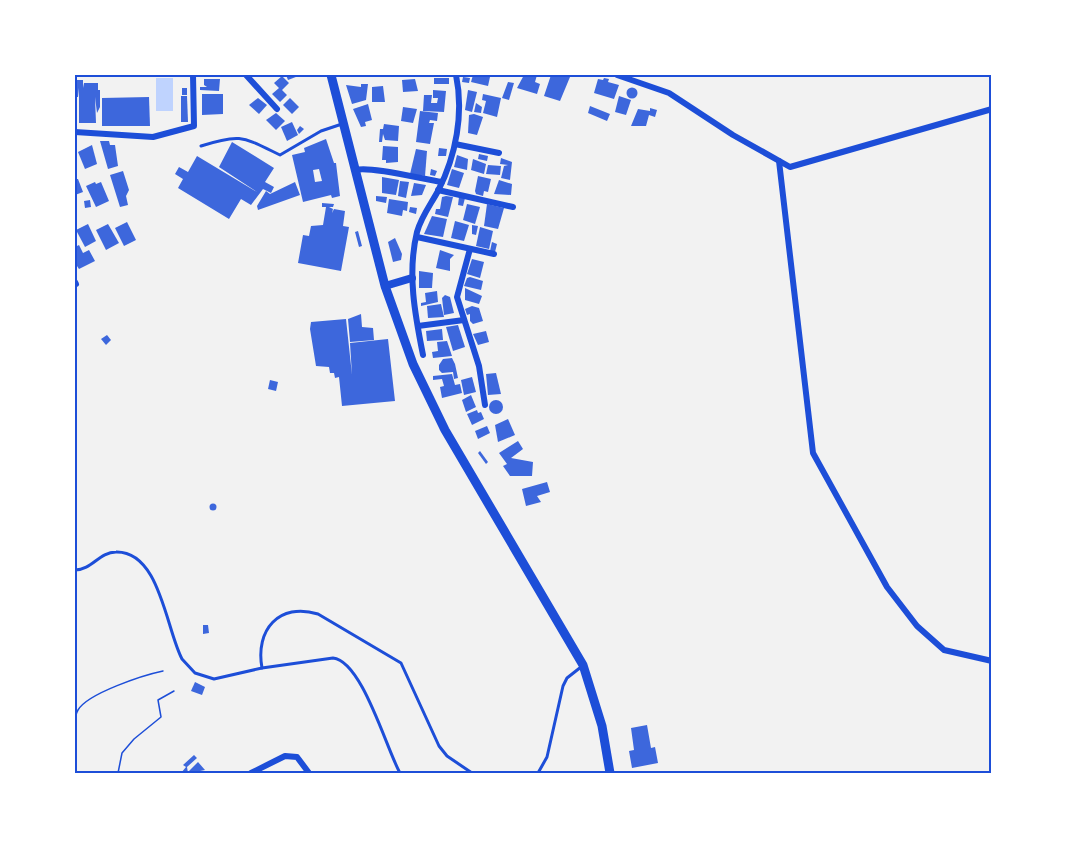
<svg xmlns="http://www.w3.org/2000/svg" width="1067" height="848" viewBox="0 0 1067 848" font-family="Lora,serif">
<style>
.water{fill:#bfd3fe}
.building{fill:#3d67dc;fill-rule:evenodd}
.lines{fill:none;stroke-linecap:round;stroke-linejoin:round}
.path{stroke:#1d4ed8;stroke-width:1.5}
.service{stroke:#1d4ed8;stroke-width:3}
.minor{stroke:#1d4ed8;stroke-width:6}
.tertiary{stroke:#1d4ed8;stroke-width:8}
.primary{stroke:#1d4ed8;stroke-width:9}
.neatline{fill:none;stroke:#1d4ed8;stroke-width:2}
</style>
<rect width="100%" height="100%" fill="#f2f2f2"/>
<rect class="water" x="156" y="78" width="17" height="33"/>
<g class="building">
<polygon points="75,75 77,80 83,80 83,88 84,83 98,83 98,90 100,90 100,107 97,113 95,97 96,123 79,123 79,88 78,97 75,97"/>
<polygon points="286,75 301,75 288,80"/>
<polygon points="473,75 490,77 488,86 471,82"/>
<polygon points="524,75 537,75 535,82 540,84 537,94 517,88"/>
<polygon points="551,75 570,77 560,101 544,96"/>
<polygon points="282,76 289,83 282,90 287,95 280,102 272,94 279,88 274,83"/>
<polygon points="463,77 470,78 469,83 462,82"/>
<rect x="434" y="78" width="15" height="6"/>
<polygon points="604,78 609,79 608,82 619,85 614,99 594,93 598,79 603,80"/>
<polygon points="204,79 220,79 219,91 200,90 200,87 207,87 204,85"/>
<polygon points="415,79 418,91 403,92 402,80"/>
<polygon points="508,82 514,83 509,100 502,98"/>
<polygon points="361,84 368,84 366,100 352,104 346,85 361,87"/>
<polygon points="383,86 385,102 372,102 372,87"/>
<circle cx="632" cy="93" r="5.5"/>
<rect x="182" y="88" width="5" height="7"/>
<polygon points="433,90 446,91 444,112 423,111 424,95 432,95 431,103 437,103 438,98 433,98"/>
<polygon points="468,90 477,92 472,112 465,110"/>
<polygon points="202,94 223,94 223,114 202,115"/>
<polygon points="483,94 501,98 497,117 483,113 486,101 482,100"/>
<polygon points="181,96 187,96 188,122 181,122"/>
<polygon points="619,96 631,100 626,115 615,112"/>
<polygon points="149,97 150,126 102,126 102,98"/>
<polygon points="258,98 267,105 259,114 249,105"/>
<polygon points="290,98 299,107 292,114 283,105"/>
<polygon points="476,103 482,107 481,113 474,112"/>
<polygon points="368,104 372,120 365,122 366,126 361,127 353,109"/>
<polygon points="590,106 610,114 607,121 588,113"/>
<polygon points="403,107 417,109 413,123 401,121"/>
<polygon points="650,108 657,110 655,117 649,115 646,126 631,126 638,109 650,111"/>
<polygon points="420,111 438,113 437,121 430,120 429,123 434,123 430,144 416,142"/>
<polygon points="276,113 285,121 276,130 266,120"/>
<polygon points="474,114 483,117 477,135 468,133 469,115"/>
<polygon points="292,122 298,135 287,141 281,127"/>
<polygon points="384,124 399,126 398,141 385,140 383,134 382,142 379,142 380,129 383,129"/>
<polygon points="300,126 304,129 299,134 297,130"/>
<path d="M326,139L334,163H336L340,196L332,198L331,195L303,202L292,155L305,152L304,148ZM319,169L322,181L315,182L313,170Z"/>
<polygon points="100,141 109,141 110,145 115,145 118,166 108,169"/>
<polygon points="232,142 274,168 265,182 274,187 271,193 263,189 251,205 241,199 229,219 178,188 183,179 175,174 179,167 188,172 197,156 257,192 219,167"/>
<polygon points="92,145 97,164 85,169 78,152"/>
<polygon points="383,146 398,147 398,162 386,163 386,160 382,160"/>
<polygon points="439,148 447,149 446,156 438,156"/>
<polygon points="416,149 427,151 425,176 410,174"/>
<polygon points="479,154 488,156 487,161 478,159"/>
<polygon points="457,155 468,159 467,170 454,167"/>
<polygon points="501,158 512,162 510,180 501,178 504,166 508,165 500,164"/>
<polygon points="473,159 486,164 484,174 471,170"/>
<polygon points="488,165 501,166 500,175 486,174"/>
<polygon points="431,169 437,171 435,176 430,175"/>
<polygon points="452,169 464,173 459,188 447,185"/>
<polygon points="123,171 129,190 126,196 128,205 120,207 110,175"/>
<polygon points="478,176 491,179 488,192 484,191 483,196 476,194 475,191"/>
<polygon points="382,177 399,180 396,195 382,193"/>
<polygon points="75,179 78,179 83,192 75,195"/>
<polygon points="499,180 512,184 511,195 494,194"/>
<polygon points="400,181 409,182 406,198 398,196"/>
<polygon points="95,182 96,184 101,182 109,201 96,207 86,186"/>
<polygon points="295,182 300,195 258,210 257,206 266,191 270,194"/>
<polygon points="414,183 426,185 422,195 411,196"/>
<polygon points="376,196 387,197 386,203 376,201"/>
<polygon points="446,196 453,197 448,217 435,214 436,209 440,209 442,197"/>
<polygon points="459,197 465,198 463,206 458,205"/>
<polygon points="389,199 408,202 407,211 403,210 402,216 387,213"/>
<polygon points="90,200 91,207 85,208 84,201"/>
<polygon points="322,203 334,204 333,207 329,207 333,209 332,213 334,209 345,211 343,226 349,227 341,271 298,263 303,235 309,236 311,226 323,225 326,207 322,207"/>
<polygon points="467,204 480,207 475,224 463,220"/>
<polygon points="487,204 504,208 498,229 484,226"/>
<polygon points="410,207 417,208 416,214 409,212"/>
<polygon points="432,216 447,219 443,237 424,234"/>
<polygon points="455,221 469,225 464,241 451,238"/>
<polygon points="127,222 136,240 124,246 115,228"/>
<polygon points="88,224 96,241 85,247 76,230"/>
<polygon points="108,224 119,243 106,250 96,230"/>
<polygon points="472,225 478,226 476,235 472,234"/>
<polygon points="480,227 493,231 489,249 476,246"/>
<polygon points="358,231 362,246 359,247 355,232"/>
<polygon points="395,238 402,254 401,260 393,262 388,242"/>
<polygon points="492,242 497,244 495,252 490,251"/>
<polygon points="79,245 83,253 89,250 95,261 79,269 75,263 75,247"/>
<polygon points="440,250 454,255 450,259 450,271 436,268"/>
<polygon points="472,259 484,262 480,278 467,274"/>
<polygon points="419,271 433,273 432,288 419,288"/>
<polygon points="470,277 483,281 481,290 464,286 467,278"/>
<polygon points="465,288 482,296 479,304 465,300"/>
<polygon points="437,291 438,302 421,306 421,303 426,302 425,293"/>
<polygon points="445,295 450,297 454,313 444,315 442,298"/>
<polygon points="441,304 444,317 428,318 427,306"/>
<polygon points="472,306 479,308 483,321 473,324 470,321 470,314 467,315 465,309"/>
<polygon points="361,314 362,327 373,328 374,340 350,342 348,319"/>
<polygon points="346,319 352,375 350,343 388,339 395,401 342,406 339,377 335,378 334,373 330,373 329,367 316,366 310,329 311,322"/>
<polygon points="458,325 465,347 453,351 446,327"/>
<polygon points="442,329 443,340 427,341 426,331"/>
<polygon points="486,331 489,342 478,345 473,334"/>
<polygon points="107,335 111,340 106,345 101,339"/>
<polygon points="447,341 452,356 433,358 432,352 438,351 437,342"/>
<polygon points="452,358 455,364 458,378 454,379 453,372 442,373 439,370 439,365 443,359"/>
<polygon points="496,373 501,394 488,395 486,374"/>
<polygon points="452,374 455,385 460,384 462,393 442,398 440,387 444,386 442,379 433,380 433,376"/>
<polygon points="472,377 476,392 464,395 461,380"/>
<polygon points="270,380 278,382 276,391 268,389"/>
<polygon points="471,395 476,407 466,412 462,400"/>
<circle cx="496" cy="407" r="7"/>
<polygon points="477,410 478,413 481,412 484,419 472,425 467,414"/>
<polygon points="508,419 515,435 498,442 495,425"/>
<polygon points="487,426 490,433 478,439 475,431"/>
<polygon points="518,441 523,449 511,458 533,462 532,476 510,476 503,466 507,464 499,453"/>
<polygon points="480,451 488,462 486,464 478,453"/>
<polygon points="547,482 550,492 537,496 541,502 526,506 522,489"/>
<circle cx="213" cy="507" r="3.5"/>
<polygon points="203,625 208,625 209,633 203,634"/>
<polygon points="195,682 205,687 202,695 191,691"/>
<polygon points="647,725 651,748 655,747 658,763 632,768 629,751 634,750 631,728"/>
<polygon points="194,755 197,758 187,767 188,773 181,773 186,767 183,765"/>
<polygon points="198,762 205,770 190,773 189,771"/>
</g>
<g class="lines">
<g class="path">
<path d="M75,756C78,742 71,722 78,710C88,693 144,675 163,671"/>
<polyline points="118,773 122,753 134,739 161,717 158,700 174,691"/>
</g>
<g class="service">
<path d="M201,146C241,133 243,137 280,155L321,131L342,124"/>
<path d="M75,570C92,570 99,552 116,552C160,551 166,629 182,659L195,673L214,679L262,668L333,658C362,661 386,748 400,773"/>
<path d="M262,668C255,630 279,602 318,614L401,663L439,746L447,756L472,773"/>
<polyline points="538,773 547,757 563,686 567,678 581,667"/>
</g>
<g class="minor">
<polyline points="246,75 277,109"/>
<polyline points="617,75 669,93 733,135 790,167 992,109"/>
<polyline points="75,132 153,137 194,126 193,75"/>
<polyline points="455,144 499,153"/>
<polyline points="779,161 813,453 887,587 917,626 944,650 992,661"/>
<path d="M356,170C370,166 422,179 442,182"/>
<polyline points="438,190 513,207"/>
<polyline points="417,237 494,254"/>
<polyline points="470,249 457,297 479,366 485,405"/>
<polyline points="75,282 76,284"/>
<polyline points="418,326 464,320"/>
<path d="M423,355C415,315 407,273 417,232C421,217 431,204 438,191C456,156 464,113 456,75"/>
<polyline points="251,773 285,756 297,757 309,773"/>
</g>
<polyline class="tertiary" points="385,286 412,278"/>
<polyline class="primary" points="331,75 385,286 413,364 445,430 583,665 602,726 610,773"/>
</g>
<rect width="1067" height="848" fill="none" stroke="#ffffff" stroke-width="153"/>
<rect x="76" y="76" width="914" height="696" class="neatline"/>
</svg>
